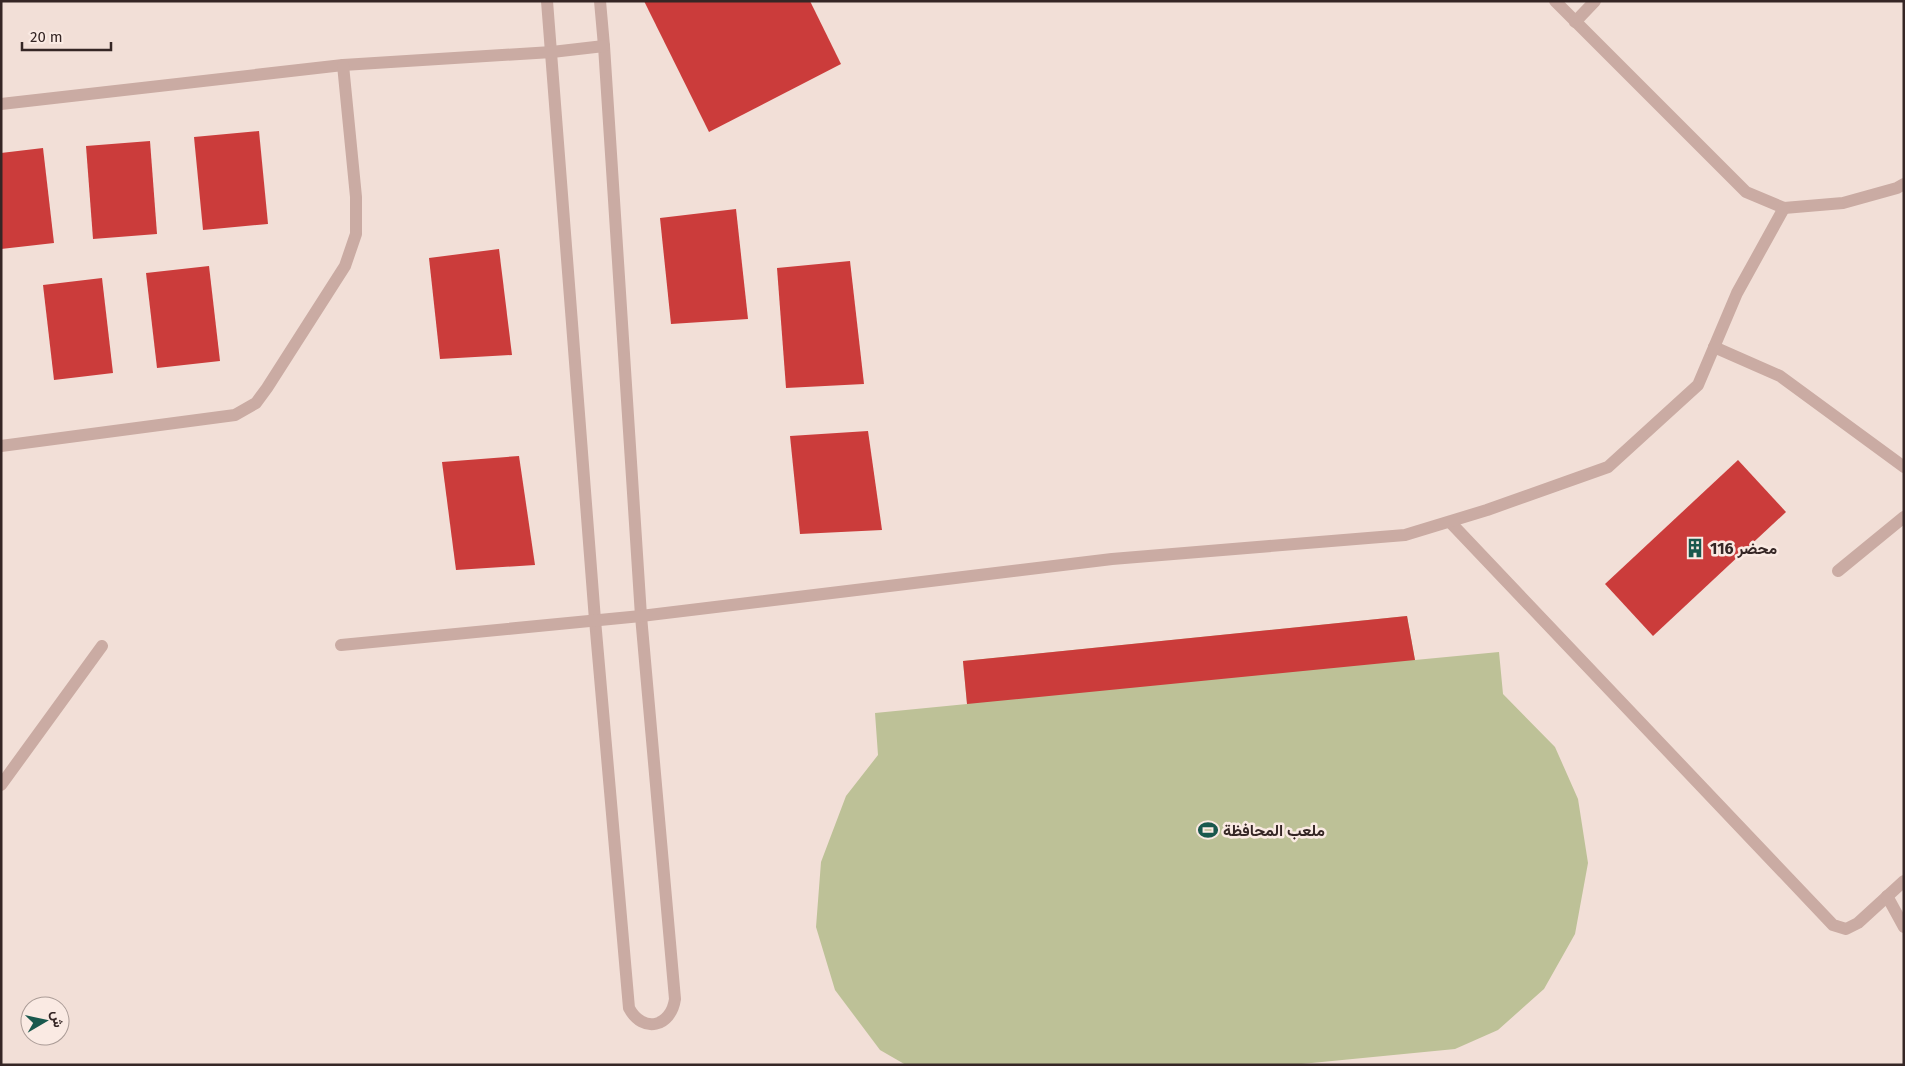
<svg xmlns="http://www.w3.org/2000/svg" width="1905" height="1066" viewBox="0 0 1905 1066" font-family="'Fira Sans',Vazirmatn,sans-serif">
<style>
.green{fill:#bdc197}
.building{fill:#cb3c3b}
.lines{fill:none;stroke-linecap:round;stroke-linejoin:round}
.minor{stroke:#caaba3;stroke-width:12}
.labels{text-anchor:middle;dominant-baseline:central;stroke-width:5;stroke-linejoin:round;paint-order:stroke}
.poi-label{font-size:16px;font-weight:bold;fill:#352625;stroke:#faeae3;text-anchor:start}
</style>
<rect width="100%" height="100%" fill="#f2dfd7"/>
<polygon class="green" points="1407,616 1415,660 1499,652 1503,694 1555,747 1578,799 1588,863 1575,934 1544,989 1498,1030 1455,1049 1291,1065 906,1065 880,1050 835,990 816,927 821,862 846,796 878,755 875,713 967,704 963,661"/>
<g class="building">
<polygon points="644,1 810,1 841,64 709,132"/>
<polygon points="259,131 268,224 203,230 194,137"/>
<polygon points="150,141 157,234 93,239 86,146"/>
<polygon points="43,148 54,243 1,249 1,153"/>
<polygon points="736,209 748,319 671,324 660,218"/>
<polygon points="499,249 512,355 440,359 429,258"/>
<polygon points="850,261 864,384 786,388 777,268"/>
<polygon points="209,266 220,361 157,368 146,273"/>
<polygon points="102,278 113,373 54,380 43,285"/>
<polygon points="868,431 882,530 800,534 790,436"/>
<polygon points="519,456 535,565 456,570 442,462"/>
<polygon points="1738,460 1786,512 1653,636 1605,584"/>
<polygon points="1407,616 1415,660 967,704 963,661"/>
</g>
<g class="lines">
<g class="minor">
<path d="M547,1L595,620L629,1008C643,1034 671,1027 675,999L641,616L604,46L600,1"/>
<polyline points="1555,1 1746,192 1784,208 1843,203 1897,188 1904,184"/>
<polyline points="1575,22 1595,1"/>
<polyline points="1,104 343,65 552,52 604,46"/>
<polyline points="1714,347 1780,376 1904,467"/>
<polyline points="1,446 235,415 256,403 267,388 345,266 356,234 356,197 343,65"/>
<polyline points="1450,522 1833,925 1846,929 1858,923 1904,881"/>
<polyline points="1838,571 1904,517"/>
<polyline points="341,645 641,616 1112,559 1405,535 1487,510 1608,467 1698,385 1737,293 1784,208"/>
<polyline points="1,785 102,646"/>
<polyline points="1887,896 1904,927"/>
</g>
</g>
<defs>
<symbol id="building-bare" viewBox="-9 -9 18 18"><path d="M-4-6H4V6H1V3H-1V6H-4ZM-2.5-4.3h1.7v1.8h-1.7ZM.8-4.3h1.7v1.8H.8ZM-2.5-1h1.7V.8h-1.7ZM.8-1h1.7V.8H.8Z" fill="#19584d" stroke="#faeae3" stroke-width="2.5" paint-order="stroke"/></symbol>
<symbol id="stadium-bare" viewBox="-9 -9 18 18"><path d="M0-5a6.5 5 0 1 0 0 10a6.5 5 0 1 0 0-10ZM-3.5-1.8h7v3.6h-7Z" fill="#19584d" stroke="#faeae3" stroke-width="2.5" paint-order="stroke"/></symbol>
</defs>
<g fill-rule="evenodd">
<use href="#building-bare" x="1681" y="534" width="28" height="28"/>
<use href="#stadium-bare" x="1194" y="816" width="28" height="28"/>
</g>
<g class="labels">
<g class="poi-label">
<text x="1710" y="548">محضر 116</text>
<text x="1223" y="830">ملعب المحافظة</text>
</g>
</g>
<rect width="1905" height="1066" fill="none" stroke="#352625" stroke-width="5"/>
<g transform="translate(45 1021) rotate(81)"><circle r="24" fill="#faeae3" stroke="#ab9c97"/>
<path d="M0-4L9 19L0 12L-9 19Z" fill="#19584d"/>
<text y="-8" font-size="14" font-weight="bold" text-anchor="middle" fill="#352625">ش</text>
</g>
<path d="M22 42v8h89v-8" fill="none" stroke="#352625" stroke-width="2.5"/>
<text x="30" y="42" font-size="15" fill="#352625" stroke="#faeae3" stroke-width="4" paint-order="stroke">20 m</text>
</svg>
